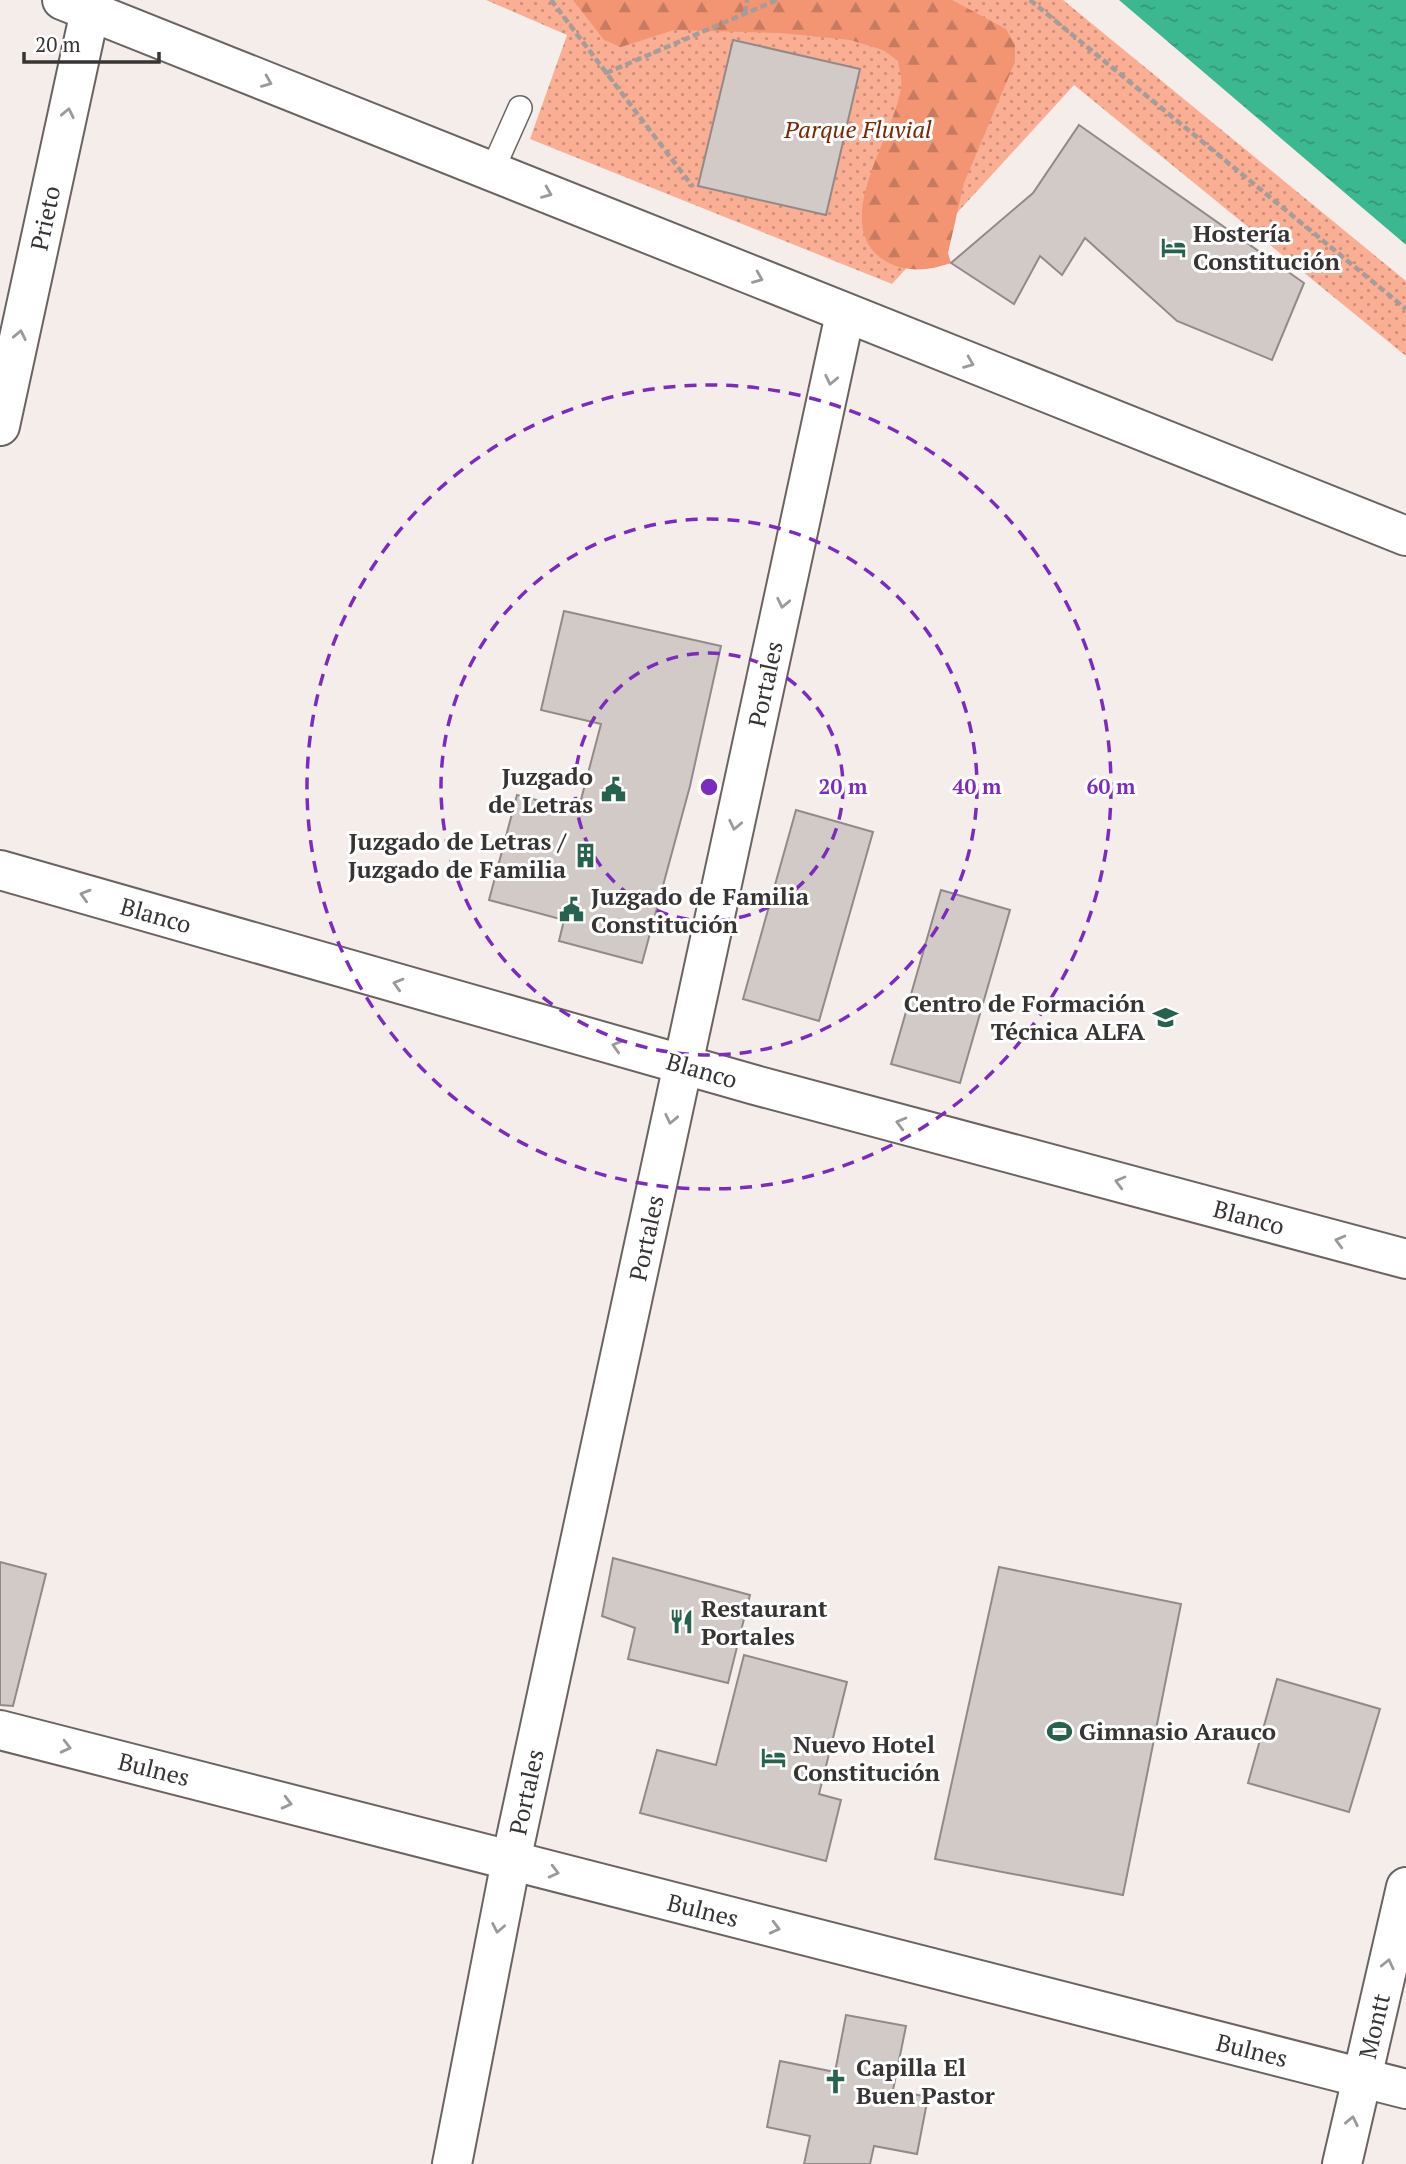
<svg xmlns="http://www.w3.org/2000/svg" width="1406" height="2164" viewBox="0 0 1406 2164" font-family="'PT Serif',serif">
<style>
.grass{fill:url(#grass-dots)}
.forest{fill:url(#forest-firs)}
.water{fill:url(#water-ripples)}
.pier{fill:#f5edea}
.building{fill:#d2cac7;stroke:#928a88;stroke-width:2}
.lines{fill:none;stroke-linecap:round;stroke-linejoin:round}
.service-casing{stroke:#6a6360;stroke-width:26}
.minor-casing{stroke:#6a6360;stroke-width:42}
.tertiary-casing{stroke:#6a6360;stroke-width:42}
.path{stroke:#a39d9b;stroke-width:4.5;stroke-dasharray:7 3.5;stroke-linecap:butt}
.service{stroke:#fff;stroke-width:23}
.minor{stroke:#fff;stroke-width:38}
.tertiary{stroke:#fff;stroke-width:38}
.oneway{stroke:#9b9a99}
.ring{fill:none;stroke:#7b2cbf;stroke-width:3.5;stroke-dasharray:12 9}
.labels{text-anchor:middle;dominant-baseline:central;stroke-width:6;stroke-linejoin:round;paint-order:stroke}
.park-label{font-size:24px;font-style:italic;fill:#792700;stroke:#fff}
.street-label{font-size:24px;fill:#373433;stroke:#fff}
.poi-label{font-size:24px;font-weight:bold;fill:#373433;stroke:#fff;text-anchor:start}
.centre{fill:#7b2cbf;stroke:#fff;stroke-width:3.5}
.ring-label{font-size:21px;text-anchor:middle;font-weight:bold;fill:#7b2cbf;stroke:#fff;stroke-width:6;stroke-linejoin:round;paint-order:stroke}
</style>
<defs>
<pattern id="grass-dots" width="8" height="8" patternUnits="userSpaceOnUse" patternTransform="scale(1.75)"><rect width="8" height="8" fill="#faae93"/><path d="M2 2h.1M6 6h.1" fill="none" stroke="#cb8e79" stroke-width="1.8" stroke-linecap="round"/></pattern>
<pattern id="forest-firs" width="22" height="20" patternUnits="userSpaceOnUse" patternTransform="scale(1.75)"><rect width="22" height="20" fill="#f39573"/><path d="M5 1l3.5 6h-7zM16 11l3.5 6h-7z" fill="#c67a5f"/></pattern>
<pattern id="water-ripples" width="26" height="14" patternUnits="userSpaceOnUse" patternTransform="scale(1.75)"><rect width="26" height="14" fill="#3cb891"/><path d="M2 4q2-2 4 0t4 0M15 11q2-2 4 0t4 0" fill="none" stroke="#339677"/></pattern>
</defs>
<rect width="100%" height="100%" fill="#f5edea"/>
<polygon class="grass" points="486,0 1063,0 1406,281 1406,356 1074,85 892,284 530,139 567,35"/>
<path class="forest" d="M573,0H952L1006,29L1015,45V62L964,183L948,253L951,263C931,270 909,273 889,263C826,230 891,141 900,93C903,82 900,72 898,61L883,50L850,40L781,33L674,30L621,47L604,40Z"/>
<polygon class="water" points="1119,0 1406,0 1406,245"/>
<polygon class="pier" points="1115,0 1406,245 1406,249 1245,113"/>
<g class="building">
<polygon points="733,40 860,69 826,215 698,186"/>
<polygon points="1079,125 1304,283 1272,360 1177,321 1085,238 1062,275 1040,256 1014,304 951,263 1033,193"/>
<polygon points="564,611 721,646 690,786 642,963 559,941 564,920 489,900 517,795 578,811 601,724 541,710"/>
<polygon points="796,810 873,832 819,1021 743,999"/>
<polygon points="941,890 1010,910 960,1083 891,1064"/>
<polygon points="613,1558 750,1595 728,1683 628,1659 635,1628 602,1616"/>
<polygon points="0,1562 46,1574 13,1706 0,1705"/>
<polygon points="999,1567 1181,1604 1123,1895 935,1859"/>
<polygon points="744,1655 847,1682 819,1794 841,1800 826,1861 640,1813 657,1750 716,1765"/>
<polygon points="1277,1679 1380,1709 1349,1812 1248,1783"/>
<polygon points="846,2015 906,2026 893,2090 928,2097 917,2154 874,2146 870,2164 804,2164 810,2136 767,2127 780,2061 835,2072"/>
</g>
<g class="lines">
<defs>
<polyline id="service" points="492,171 520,108"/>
<g id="minor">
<polyline points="62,0 1406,536"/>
<polyline points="0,426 90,11"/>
<polyline points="0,870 755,1085 1406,1259"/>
<polyline points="511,1861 845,314"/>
<polyline points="1362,2078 1406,1887"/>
</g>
<g id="tertiary">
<polyline points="0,1730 1406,2089"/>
<polyline points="452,2164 511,1861"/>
<polyline points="1342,2164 1362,2078"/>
</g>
</defs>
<use href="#service" class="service-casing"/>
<use href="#minor" class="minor-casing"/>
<use href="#tertiary" class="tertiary-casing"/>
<g class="path">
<polyline points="551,0 693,187"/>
<polyline points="1030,0 1406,309"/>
<polyline points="745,13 747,0"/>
<polyline points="606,73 777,0"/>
</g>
<use href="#service" class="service"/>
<use href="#minor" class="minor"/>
<use href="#tertiary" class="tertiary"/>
</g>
<defs><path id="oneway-chevron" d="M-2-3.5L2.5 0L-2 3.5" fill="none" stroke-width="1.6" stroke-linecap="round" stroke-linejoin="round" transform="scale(1.75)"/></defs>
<g class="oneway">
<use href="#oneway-chevron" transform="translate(267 82) rotate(22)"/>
<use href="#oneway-chevron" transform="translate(68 113) rotate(-78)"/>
<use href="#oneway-chevron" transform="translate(547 193) rotate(22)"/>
<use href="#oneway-chevron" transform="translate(758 278) rotate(22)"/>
<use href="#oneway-chevron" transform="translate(20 335) rotate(-78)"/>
<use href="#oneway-chevron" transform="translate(969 363) rotate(22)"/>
<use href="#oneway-chevron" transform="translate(831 380) rotate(102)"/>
<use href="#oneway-chevron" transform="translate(783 603) rotate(102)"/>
<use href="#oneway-chevron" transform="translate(735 825) rotate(102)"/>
<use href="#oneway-chevron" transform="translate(85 895) rotate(-164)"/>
<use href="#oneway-chevron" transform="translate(398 984) rotate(-164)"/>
<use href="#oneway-chevron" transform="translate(617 1046) rotate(-164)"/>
<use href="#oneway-chevron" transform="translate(671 1119) rotate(102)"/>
<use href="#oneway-chevron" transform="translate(901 1123) rotate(-165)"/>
<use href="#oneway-chevron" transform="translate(1120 1182) rotate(-165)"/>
<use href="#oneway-chevron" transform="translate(1340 1241) rotate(-165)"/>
<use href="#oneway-chevron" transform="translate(66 1747) rotate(14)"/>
<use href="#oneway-chevron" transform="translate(287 1803) rotate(14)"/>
<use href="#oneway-chevron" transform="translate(554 1872) rotate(14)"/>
<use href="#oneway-chevron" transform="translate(498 1928) rotate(101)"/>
<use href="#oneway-chevron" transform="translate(775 1928) rotate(14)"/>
<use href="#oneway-chevron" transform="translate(1388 1964) rotate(-77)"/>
<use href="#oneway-chevron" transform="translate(1352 2121) rotate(-78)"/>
</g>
<g class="ring">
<circle cx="709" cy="787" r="134"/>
<circle cx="709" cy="787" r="268"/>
<circle cx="709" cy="787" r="402"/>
</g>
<defs>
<symbol id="hotel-bare" viewBox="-9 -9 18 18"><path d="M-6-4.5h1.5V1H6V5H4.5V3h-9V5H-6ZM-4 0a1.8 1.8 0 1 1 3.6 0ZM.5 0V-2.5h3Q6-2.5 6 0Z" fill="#26634f" stroke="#fff" stroke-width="2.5" paint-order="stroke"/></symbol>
<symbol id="civic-bare" viewBox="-9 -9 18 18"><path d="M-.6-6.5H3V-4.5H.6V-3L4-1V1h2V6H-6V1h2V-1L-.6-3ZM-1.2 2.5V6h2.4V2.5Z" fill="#26634f" stroke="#fff" stroke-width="2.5" paint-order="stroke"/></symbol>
<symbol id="building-bare" viewBox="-9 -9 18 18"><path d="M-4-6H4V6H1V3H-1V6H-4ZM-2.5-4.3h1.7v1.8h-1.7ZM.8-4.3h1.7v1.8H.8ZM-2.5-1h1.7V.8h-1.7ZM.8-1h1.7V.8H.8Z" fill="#26634f" stroke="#fff" stroke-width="2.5" paint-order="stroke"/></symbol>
<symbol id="university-bare" viewBox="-9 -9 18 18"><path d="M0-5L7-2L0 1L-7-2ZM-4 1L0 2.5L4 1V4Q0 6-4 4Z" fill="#26634f" stroke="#fff" stroke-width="2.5" paint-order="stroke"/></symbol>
<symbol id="restaurant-bare" viewBox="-9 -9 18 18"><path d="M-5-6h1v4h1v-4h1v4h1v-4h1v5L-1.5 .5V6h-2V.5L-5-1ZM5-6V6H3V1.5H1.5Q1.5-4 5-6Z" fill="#26634f" stroke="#fff" stroke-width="2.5" paint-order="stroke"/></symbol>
<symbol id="stadium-bare" viewBox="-9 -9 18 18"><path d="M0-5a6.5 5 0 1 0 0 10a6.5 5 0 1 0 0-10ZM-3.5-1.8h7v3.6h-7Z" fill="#26634f" stroke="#fff" stroke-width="2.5" paint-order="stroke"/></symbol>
<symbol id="church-bare" viewBox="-9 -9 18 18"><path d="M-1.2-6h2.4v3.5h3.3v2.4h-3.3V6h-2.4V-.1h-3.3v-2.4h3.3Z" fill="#26634f" stroke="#fff" stroke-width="2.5" paint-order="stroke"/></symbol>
</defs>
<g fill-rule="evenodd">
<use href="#hotel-bare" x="1156" y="230" width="35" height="35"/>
<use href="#civic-bare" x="596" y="772" width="35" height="35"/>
<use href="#building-bare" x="568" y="838" width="35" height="35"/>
<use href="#civic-bare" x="554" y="892" width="35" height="35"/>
<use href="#university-bare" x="1148" y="1000" width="35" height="35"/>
<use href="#restaurant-bare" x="664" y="1604" width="35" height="35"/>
<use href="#stadium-bare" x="1042" y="1714" width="35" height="35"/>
<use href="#hotel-bare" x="756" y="1740" width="35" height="35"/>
<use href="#church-bare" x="818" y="2064" width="35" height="35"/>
</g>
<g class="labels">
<g class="park-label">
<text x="858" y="129">Parque Fluvial</text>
</g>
<g class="street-label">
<text transform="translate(45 218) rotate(-78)">Prieto</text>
<text transform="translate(765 684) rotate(-78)">Portales</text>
<text transform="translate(156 915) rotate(16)">Blanco</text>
<text transform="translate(702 1070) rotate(16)">Blanco</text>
<text transform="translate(1249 1217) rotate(15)">Blanco</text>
<text transform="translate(646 1238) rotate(-78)">Portales</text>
<text transform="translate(154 1769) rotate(14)">Bulnes</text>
<text transform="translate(526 1792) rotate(-78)">Portales</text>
<text transform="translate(703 1910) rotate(14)">Bulnes</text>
<text transform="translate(1374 2026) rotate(-77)">Montt</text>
<text transform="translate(1252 2050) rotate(14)">Bulnes</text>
</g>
<g class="poi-label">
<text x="1193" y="233">Hostería<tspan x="1193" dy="28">Constitución</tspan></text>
<text x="593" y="776" text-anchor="end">Juzgado<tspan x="593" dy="28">de Letras</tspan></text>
<text x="566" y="841" text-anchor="end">Juzgado de Letras /<tspan x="566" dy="28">Juzgado de Familia</tspan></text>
<text x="591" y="896">Juzgado de Familia<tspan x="591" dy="28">Constitución</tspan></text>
<text x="1145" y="1003" text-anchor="end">Centro de Formación<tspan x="1145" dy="28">Técnica ALFA</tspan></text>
<text x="701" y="1608">Restaurant<tspan x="701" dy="28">Portales</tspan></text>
<text x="1079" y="1731">Gimnasio Arauco</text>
<text x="793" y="1744">Nuevo Hotel<tspan x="793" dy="28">Constitución</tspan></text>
<text x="856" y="2067">Capilla El<tspan x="856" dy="28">Buen Pastor</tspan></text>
</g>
</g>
<circle cx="709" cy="787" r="10" class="centre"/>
<g class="ring-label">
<text x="843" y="794">20 m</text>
<text x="977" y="794">40 m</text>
<text x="1111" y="794">60 m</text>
</g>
<path d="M24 52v10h135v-10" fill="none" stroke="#373433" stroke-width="3.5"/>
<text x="35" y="52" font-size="21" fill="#373433" stroke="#ffffff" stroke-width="5" paint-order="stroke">20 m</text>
</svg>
